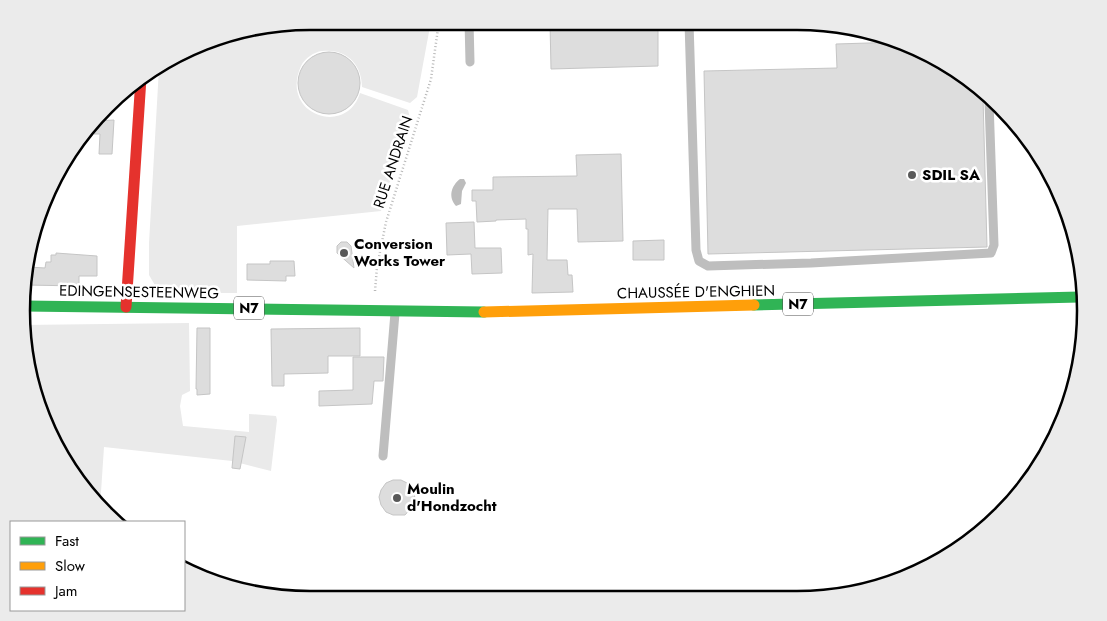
<svg xmlns="http://www.w3.org/2000/svg" width="1107" height="621" viewBox="0 0 1107 621" font-family="Jost,sans-serif">
<style>
.green{fill:#eaeaea}
.water{fill:#bcbcbc}
.building{fill:#ddd;stroke:#c5c5c5}
.lines{fill:none;stroke-linecap:round;stroke-linejoin:round}
.path{stroke:#b8b8b8;stroke-width:2.5;stroke-dasharray:1 2.5;stroke-linecap:butt}
.lane{stroke:#bebebe;stroke-width:9}
.fast{stroke:#30b455;stroke-width:11}
.slow{stroke:#ff9f0a;stroke-width:11}
.jam{stroke:#e5322d;stroke-width:11}
.poi-dot{fill:#595959;stroke:#fff;stroke-width:2}
.labels{text-anchor:middle;dominant-baseline:central;stroke-width:5;stroke-linejoin:round;paint-order:stroke}
.shield{fill:#fff;stroke:#4c4c4c;stroke-width:1}
.shield-label{font-size:14px;font-weight:bold;fill:#000}
.street-label{font-size:15px;fill:#000;stroke:#fff}
.poi-label{font-size:15px;font-weight:bold;fill:#000;stroke:#fff;text-anchor:start}
.rim{fill:none;stroke:#000;stroke-width:2.5}
</style>
<rect width="100%" height="100%" fill="#fff"/>
<g class="green">
<path d="M311,21H431L417,97L410,103L362,87C362,64 346,48 322,51C314,52 305,58 301,66C279,114 346,138 360,93L408,110L410,118L381,211L237,226V293H167L156,287L149,275V243L159,68L218,37Z"/>
<polygon points="189,323 190,391 182,395 180,406 183,426 249,432 249,414 276,416 277,420 271,471 232,461 104,447 100,507 93,501 43,421 22,329 22,325"/>
</g>
<path class="water" d="M460,179H464L466,183L462,191L461,204L456,206C448,197 451,186 460,179Z"/>
<g class="building">
<polygon points="550,22 658,22 658,66 551,69"/>
<polygon points="900,42 941,60 983,97 987,247 708,254 704,71 837,68 836,44"/>
<circle cx="329" cy="83" r="31"/>
<polygon points="114,120 112,154 99,154 100,134 94,134 95,123 97,121"/>
<polygon points="621,154 623,241 578,242 577,209 548,209 547,260 567,260 568,275 572,275 573,292 532,293 533,254 528,255 528,229 526,229 526,219 496,220 496,221 477,222 476,201 472,201 472,190 493,190 493,177 577,176 576,155"/>
<polygon points="474,222 475,248 501,248 502,273 472,274 471,254 447,255 446,223"/>
<polygon points="664,240 664,260 633,260 633,241"/>
<polygon points="341,242 347,242 351,246 354,268 337,253 337,246"/>
<polygon points="56,253 97,256 97,276 79,276 79,286 26,285 28,267 45,268 46,262 51,262 51,255 56,255"/>
<polygon points="270,261 294,261 295,276 286,276 286,281 247,280 247,264 270,264"/>
<polygon points="197,328 210,328 210,394 197,395 197,389 196,389"/>
<polygon points="360,328 360,356 328,356 328,373 284,374 284,386 272,386 271,329"/>
<polygon points="353,357 384,357 383,381 374,381 372,404 319,406 319,391 353,390"/>
<polygon points="235,436 246,437 240,469 232,468"/>
<polygon points="393,480 401,480 409,484 413,490 415,498 413,506 405,515 393,515 386,512 381,505 379,497 381,490 386,483"/>
</g>
<g class="lines">
<polyline class="path" points="375,291 377,267 386,222 431,79 439,21"/>
<g class="lane">
<polyline points="469,21 470,62"/>
<polyline points="689,22 696,250 699,261 708,266 811,263 991,253 994,245 989,102"/>
<polyline points="383,456 395,313"/>
</g>
<g class="fast">
<polyline points="754,305 1080,297"/>
<polyline points="24,306 484,312"/>
</g>
<polyline class="slow" points="484,312 754,305"/>
<polyline class="jam" points="126,307 141,78"/>
</g>
<g class="poi-dot">
<circle cx="912" cy="175" r="5"/>
<circle cx="344" cy="253" r="5"/>
<circle cx="397" cy="498" r="5"/>
</g>
<g class="labels">
<g class="shield">
<rect x="783" y="292.5" width="30" height="23" rx="4"/>
<rect x="234" y="296.5" width="30" height="23" rx="4"/>
</g>
<g class="shield-label">
<text x="798" y="304">N7</text>
<text x="249" y="308">N7</text>
</g>
<g class="street-label">
<text transform="translate(393 162) rotate(-72)">RUE ANDRAIN</text>
<text transform="translate(139 292) rotate(1)">EDINGENSESTEENWEG</text>
<text transform="translate(696 292) rotate(-1)">CHAUSSÉE D'ENGHIEN</text>
</g>
<g class="poi-label">
<text x="922" y="175">SDIL SA</text>
<text x="354" y="244">Conversion<tspan x="354" dy="17">Works Tower</tspan></text>
<text x="407" y="489">Moulin<tspan x="407" dy="17">d'Hondzocht</tspan></text>
</g>
</g>
<path d="M0 0H1107V621H0ZM310 30H797A280 280 0 0 1 1077 310V311A280 280 0 0 1 797 591H310A280 280 0 0 1 30 311V310A280 280 0 0 1 310 30Z" fill="#ebebeb" fill-rule="evenodd"/>
<path class="rim" d="M310 30H797A280 280 0 0 1 1077 310V311A280 280 0 0 1 797 591H310A280 280 0 0 1 30 311V310A280 280 0 0 1 310 30Z"/>
<rect x="10" y="521" width="175" height="90" fill="#ffffff" stroke="#999999"/>
<rect x="20" y="537" width="25" height="8" fill="#30b455" stroke="#999999"/>
<text x="55" y="546" font-size="15" fill="#000000">Fast</text>
<rect x="20" y="562" width="25" height="8" fill="#ff9f0a" stroke="#999999"/>
<text x="55" y="571" font-size="15" fill="#000000">Slow</text>
<rect x="20" y="587" width="25" height="8" fill="#e5322d" stroke="#999999"/>
<text x="55" y="596" font-size="15" fill="#000000">Jam</text>
</svg>
